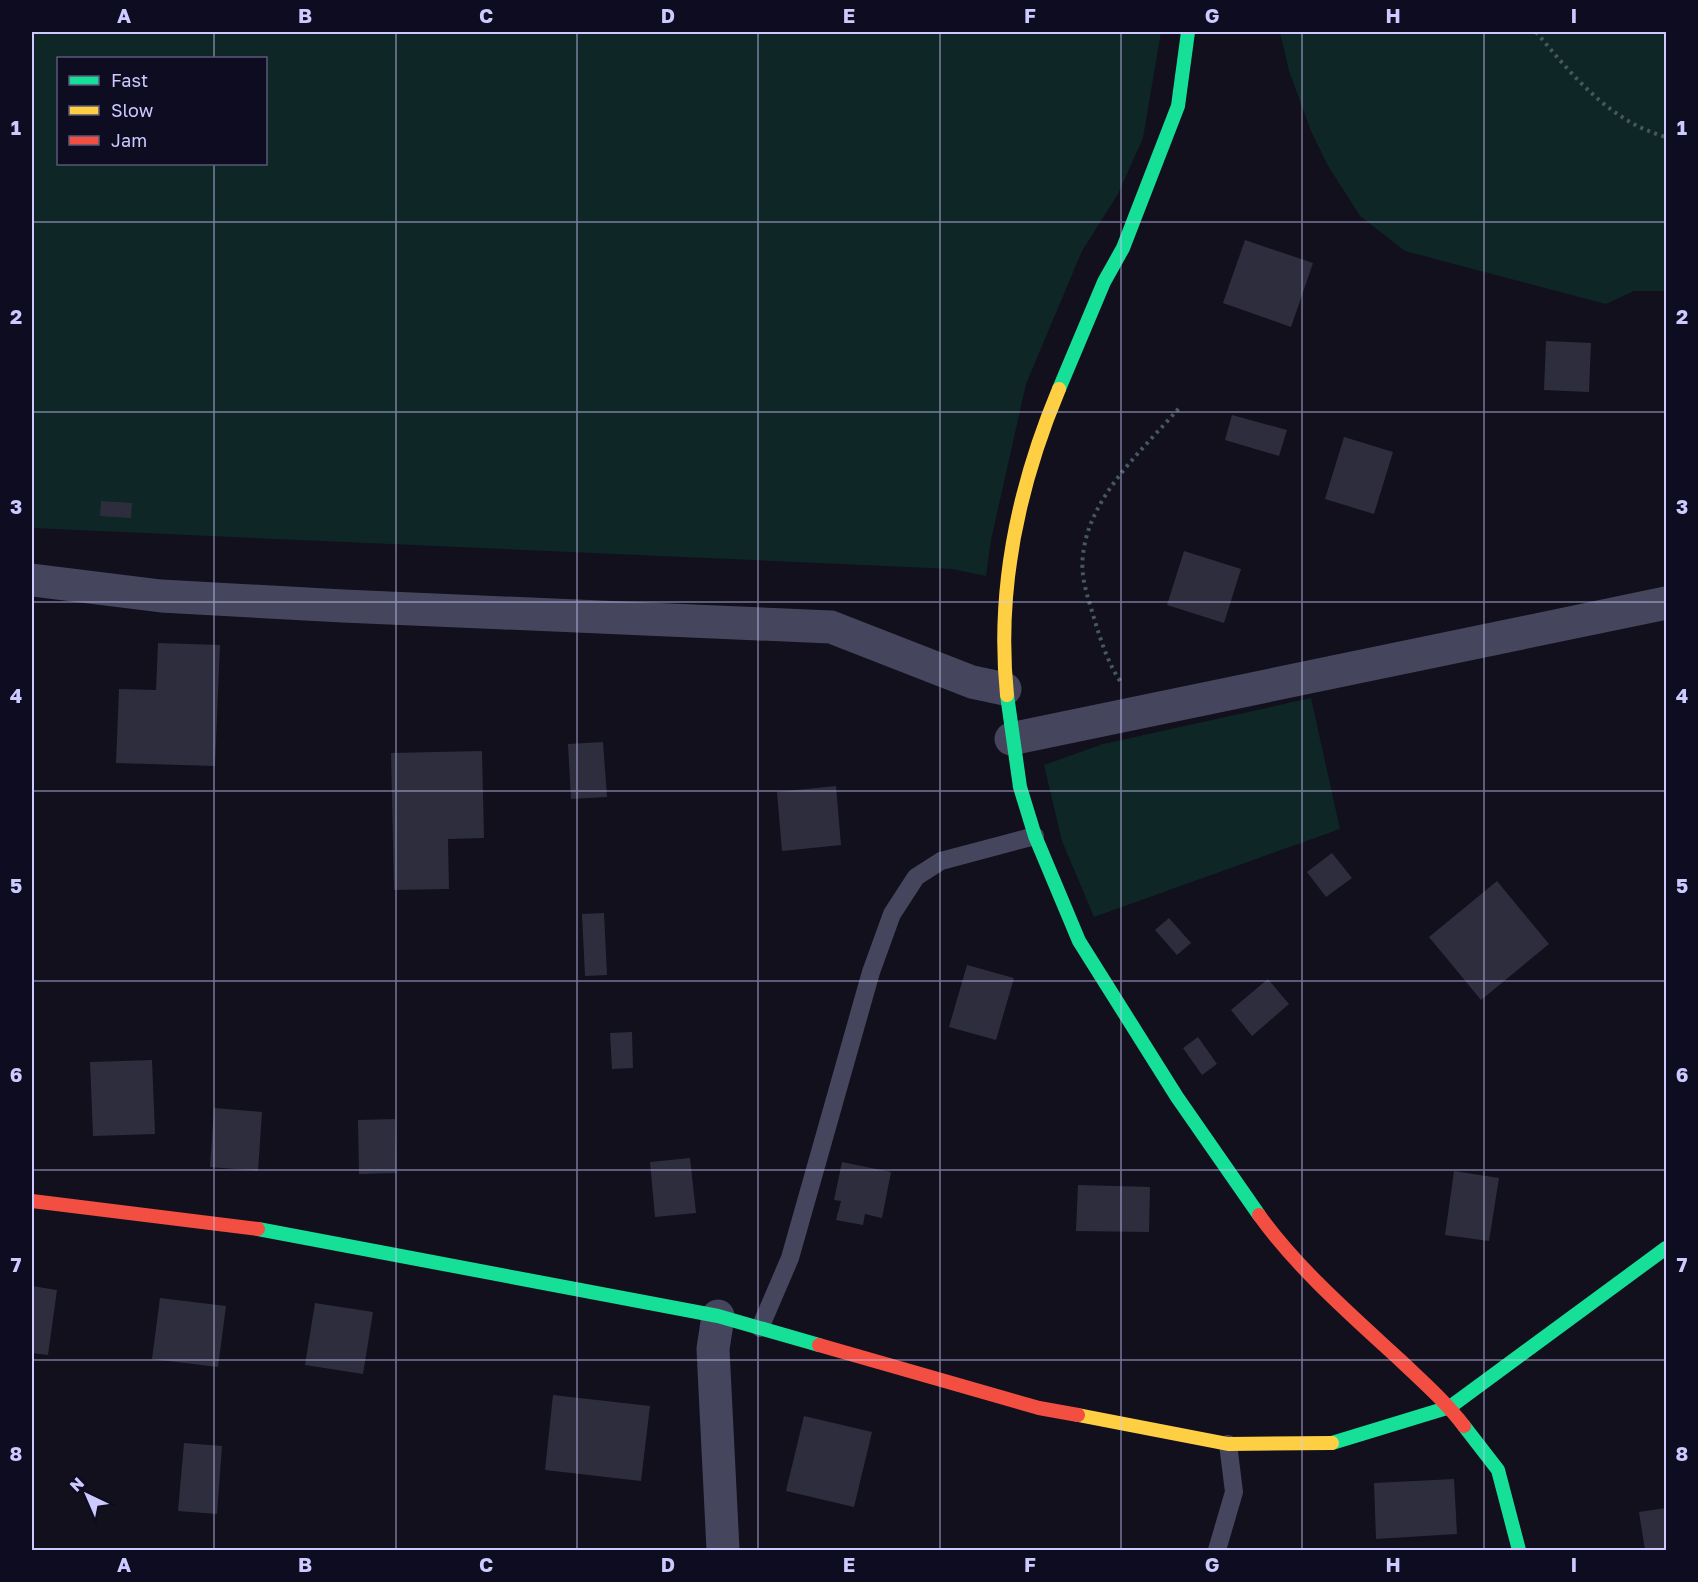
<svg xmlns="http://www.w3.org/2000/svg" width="1698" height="1582" viewBox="0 0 1698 1582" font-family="'Golos Text',sans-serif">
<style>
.green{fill:#0e2626;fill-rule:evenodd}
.building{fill:#2e2d3e}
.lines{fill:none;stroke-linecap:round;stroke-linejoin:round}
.path{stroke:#455763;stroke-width:4;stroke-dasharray:3 4.5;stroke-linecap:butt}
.lane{stroke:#45465d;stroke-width:18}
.street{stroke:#45465d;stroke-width:33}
.fast{stroke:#16e098;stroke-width:14}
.slow{stroke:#ffcf43;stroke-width:14}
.jam{stroke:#f24e42;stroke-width:14}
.grid{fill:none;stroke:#cccaff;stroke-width:1.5;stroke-opacity:0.55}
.neatline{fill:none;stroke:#cccaff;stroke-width:2}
.grid-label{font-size:20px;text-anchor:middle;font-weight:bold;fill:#cccaff}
</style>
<rect width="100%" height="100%" fill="#11101c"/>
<g class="green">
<path d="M32,32H1161L1143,138L1118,194L1082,251L1026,384L991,540L986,576L952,569L32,528ZM58,58H266V164H58Z"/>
<polygon points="1280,32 1666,32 1666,291 1634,291 1606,304 1405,251 1360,216 1327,164 1311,131 1289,71"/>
<polygon points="1311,698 1340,829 1094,917 1062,841 1044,765 1103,744"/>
</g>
<g class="building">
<polygon points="1245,240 1313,263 1291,327 1223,303"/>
<polygon points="1546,341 1591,343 1589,392 1544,390"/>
<polygon points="1232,415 1287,430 1279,456 1225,440"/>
<polygon points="1344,437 1393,452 1374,514 1325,499"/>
<polygon points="101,501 132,503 131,518 100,516"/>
<polygon points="1184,551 1241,569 1224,623 1167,605"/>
<polygon points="158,643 220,645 215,766 116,763 119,689 156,690"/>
<polygon points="603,742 607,797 571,799 568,744"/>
<polygon points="482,751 484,838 448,839 449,889 394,890 391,753"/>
<polygon points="836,786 841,845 782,851 777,792"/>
<polygon points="1332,853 1352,878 1326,897 1307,872"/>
<polygon points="1497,881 1549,944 1481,1000 1429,937"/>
<polygon points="604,913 607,975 585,976 582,914"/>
<polygon points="1169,918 1191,943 1177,955 1155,930"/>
<polygon points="967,965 1014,978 996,1040 949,1027"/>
<polygon points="1268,979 1289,1004 1252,1036 1231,1010"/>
<polygon points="632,1032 633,1068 612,1069 610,1033"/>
<polygon points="1198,1037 1217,1064 1202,1075 1183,1048"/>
<polygon points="152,1060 155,1134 93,1136 90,1062"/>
<polygon points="214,1108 262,1112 258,1171 210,1167"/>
<polygon points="395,1119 396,1173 359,1174 358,1120"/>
<polygon points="690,1158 696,1213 655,1217 650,1162"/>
<polygon points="842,1162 891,1172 882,1218 865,1214 863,1225 836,1220 841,1201 834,1200"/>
<polygon points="1454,1171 1499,1178 1489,1241 1445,1235"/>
<polygon points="1078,1185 1150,1187 1149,1232 1076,1231"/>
<polygon points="32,1286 57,1290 48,1355 32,1353"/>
<polygon points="160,1298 226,1306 218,1367 152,1359"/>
<polygon points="315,1303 373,1312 363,1374 305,1365"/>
<polygon points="553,1395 650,1406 641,1481 545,1470"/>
<polygon points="804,1416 872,1432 854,1507 786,1491"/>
<polygon points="184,1443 222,1446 217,1514 178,1511"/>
<polygon points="1454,1479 1457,1534 1376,1539 1374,1483"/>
<polygon points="1666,1508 1666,1550 1645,1550 1639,1512"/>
</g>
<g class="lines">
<g class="path">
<path d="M1536,32C1573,76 1609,121 1666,137"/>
<path d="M1120,681C1107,661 1101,641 1094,618C1088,598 1080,576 1083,555C1089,496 1143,450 1179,408"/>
</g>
<g class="lane">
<polyline points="760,1328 790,1258 871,972 892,914 916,877 941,861 1035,836"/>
<polyline points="1217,1550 1234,1492 1228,1444"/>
</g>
<g class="street">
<polyline points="32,580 161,596 343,606 831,627 972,682 1005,689"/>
<polyline points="1011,739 1666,603"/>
<polyline points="718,1316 713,1349 723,1550"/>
</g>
<g class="fast">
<polyline points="1059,389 1104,282 1123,248 1178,106 1188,32"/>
<polyline points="1007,695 1020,787 1035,836 1079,941 1177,1097 1259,1215"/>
<polyline points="258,1229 718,1316 819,1345"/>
<polyline points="1464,1426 1498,1470 1519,1550"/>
<polyline points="1332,1443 1450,1407 1666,1248"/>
</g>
<g class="slow">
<path d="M1007,695C996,589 1018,487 1059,389"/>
<polyline points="1078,1415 1228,1444 1332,1443"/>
</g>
<g class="jam">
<polyline points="32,1201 258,1229"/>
<path d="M1259,1215C1297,1268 1352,1316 1400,1360C1422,1381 1445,1401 1464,1426"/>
<polyline points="819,1345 1039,1408 1078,1415"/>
</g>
</g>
<path class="grid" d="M214,32V58M396,32V1550M577,32V1550M758,32V1550M940,32V1550M1121,32V1550M1302,32V1550M1484,32V1550M214,164V1550M32,222H1666M32,412H1666M32,602H1666M32,791H1666M32,981H1666M32,1170H1666M32,1360H1666"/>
<rect width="1698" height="1582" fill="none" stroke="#0d0c20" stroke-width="66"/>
<rect x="57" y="57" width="210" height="108" fill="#0d0c20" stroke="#595879" stroke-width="1.5"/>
<rect x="69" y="76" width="30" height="9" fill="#16e098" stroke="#595879" stroke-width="1.5"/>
<text x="111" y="87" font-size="18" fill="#cccaff">Fast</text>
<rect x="69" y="106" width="30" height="9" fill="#ffcf43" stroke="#595879" stroke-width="1.5"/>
<text x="111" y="117" font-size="18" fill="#cccaff">Slow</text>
<rect x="69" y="136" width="30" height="9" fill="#f24e42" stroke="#595879" stroke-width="1.5"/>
<text x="111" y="147" font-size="18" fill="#cccaff">Jam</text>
<g transform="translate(87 1495) rotate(316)" stroke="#0d0c20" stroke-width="4.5" paint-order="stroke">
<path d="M0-4.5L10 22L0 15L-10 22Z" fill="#cccaff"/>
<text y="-9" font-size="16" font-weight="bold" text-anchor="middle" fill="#cccaff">N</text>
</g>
<rect x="33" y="33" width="1632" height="1516" class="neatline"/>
<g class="grid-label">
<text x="124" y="23">A</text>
<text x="305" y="23">B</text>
<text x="486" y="23">C</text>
<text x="668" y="23">D</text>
<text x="849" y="23">E</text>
<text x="1030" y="23">F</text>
<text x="1212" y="23">G</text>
<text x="1393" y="23">H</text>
<text x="1574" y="23">I</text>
<text x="16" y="135">1</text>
<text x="1682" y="135">1</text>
<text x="16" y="324">2</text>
<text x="1682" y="324">2</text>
<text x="16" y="514">3</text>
<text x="1682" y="514">3</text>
<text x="16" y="703">4</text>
<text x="1682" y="703">4</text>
<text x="16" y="893">5</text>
<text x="1682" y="893">5</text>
<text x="16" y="1082">6</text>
<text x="1682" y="1082">6</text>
<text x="16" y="1272">7</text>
<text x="1682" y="1272">7</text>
<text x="16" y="1461">8</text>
<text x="1682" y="1461">8</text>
<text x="124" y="1572">A</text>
<text x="305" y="1572">B</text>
<text x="486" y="1572">C</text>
<text x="668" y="1572">D</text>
<text x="849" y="1572">E</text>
<text x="1030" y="1572">F</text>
<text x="1212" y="1572">G</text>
<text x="1393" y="1572">H</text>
<text x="1574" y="1572">I</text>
</g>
</svg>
